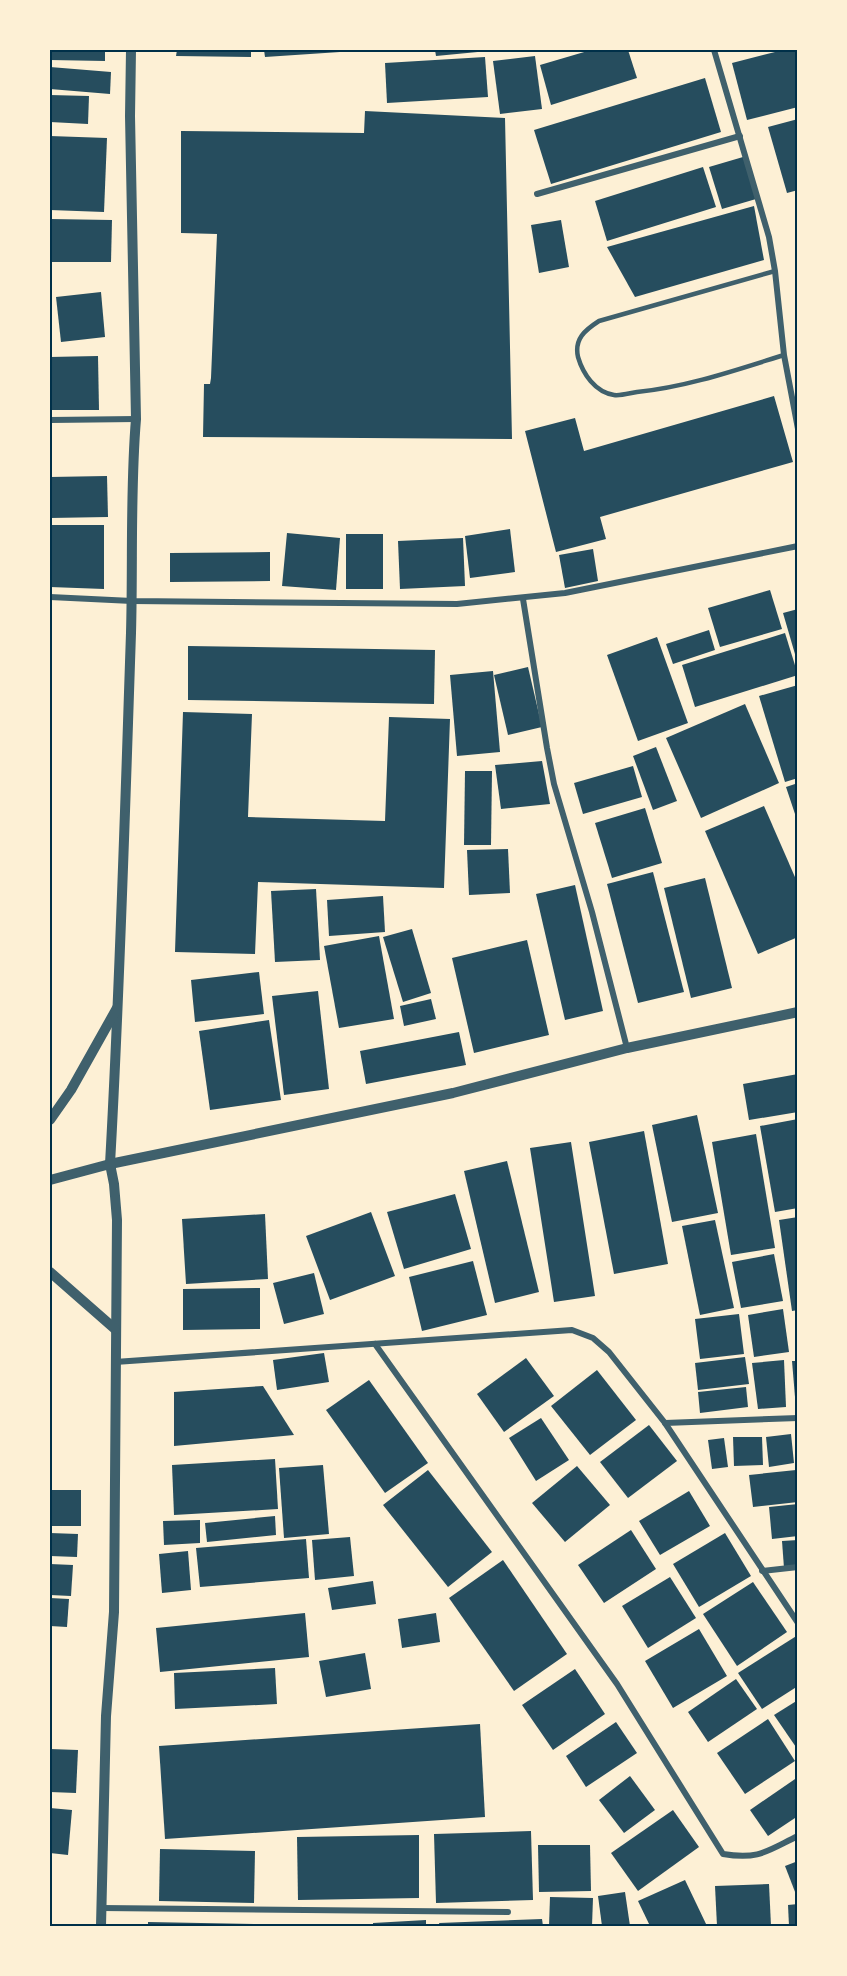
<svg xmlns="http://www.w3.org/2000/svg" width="847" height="1976" viewBox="0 0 847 1976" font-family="Arial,sans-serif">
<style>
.building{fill:#264d5e}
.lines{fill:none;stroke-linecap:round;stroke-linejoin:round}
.service{stroke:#3f606c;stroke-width:4.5}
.minor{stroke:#3f606c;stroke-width:6}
.tertiary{stroke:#3f606c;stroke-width:10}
.neatline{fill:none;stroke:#003049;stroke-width:2}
</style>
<rect width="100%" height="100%" fill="#fdf0d5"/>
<g class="building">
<polygon points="50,50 105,50 105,61 50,60"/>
<polygon points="177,50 251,50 251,57 176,56"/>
<polygon points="264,50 354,50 355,51 265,57"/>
<polygon points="435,50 488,50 488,51 436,56"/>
<polygon points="591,50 628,50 637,78 551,105 540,65"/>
<polygon points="783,50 798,50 798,107 747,120 732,63"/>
<polygon points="535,56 542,109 500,114 493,61"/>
<polygon points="485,57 488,97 387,103 385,63"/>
<polygon points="50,67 111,72 110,94 50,89"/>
<polygon points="705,78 721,132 551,184 534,130"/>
<polygon points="50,95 89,96 88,124 50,122"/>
<polygon points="365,111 505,118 512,439 203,437 204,384 210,384 211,378 217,234 181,233 181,131 364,133"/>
<polygon points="798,119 798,190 787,193 768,127"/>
<polygon points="50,136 107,138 104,212 50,210"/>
<polygon points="743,157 756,199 722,209 709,167"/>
<polygon points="703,167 716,207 607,241 595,201"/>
<polygon points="754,206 764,260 635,297 607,247"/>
<polygon points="50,219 112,220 111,262 50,262"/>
<polygon points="561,220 569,267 539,273 531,225"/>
<polygon points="101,292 105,337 61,342 56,297"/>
<polygon points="98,356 99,410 50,410 50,357"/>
<polygon points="774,396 793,462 600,517 606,539 556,552 525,431 575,418 584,451"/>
<polygon points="107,476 108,517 50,518 50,477"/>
<polygon points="50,525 104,525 104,589 50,587"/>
<polygon points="510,529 515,572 470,578 465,536"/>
<polygon points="287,533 340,538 336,590 282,586"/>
<rect x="346" y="534" width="37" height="55"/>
<polygon points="463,538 465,586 400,589 398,541"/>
<polygon points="593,549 598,581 565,588 559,555"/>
<polygon points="270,552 270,581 170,582 170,553"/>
<polygon points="770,590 782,629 720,647 708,608"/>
<polygon points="798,609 798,661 797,661 783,613"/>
<polygon points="709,630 715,650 673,664 666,644"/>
<polygon points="785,633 798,675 695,707 682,665"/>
<polygon points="657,637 688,723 638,741 607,655"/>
<polygon points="188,646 435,650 434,704 188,700"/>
<polygon points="528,667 542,727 508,735 494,675"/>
<polygon points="493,671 500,752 457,756 450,675"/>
<polygon points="798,685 798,778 785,782 759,696"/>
<polygon points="745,704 779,783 701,818 666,738"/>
<polygon points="183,712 252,714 248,817 385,821 389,717 450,719 444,888 258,882 255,954 175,952"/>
<polygon points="656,747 677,801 653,810 633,756"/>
<polygon points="542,761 550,804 501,809 495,765"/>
<polygon points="633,766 642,797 583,814 574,783"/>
<polygon points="465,771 492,771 491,845 464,845"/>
<polygon points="798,783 798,820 797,820 786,787"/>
<polygon points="764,806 798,884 798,937 758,954 705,831"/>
<polygon points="645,808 662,863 612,878 595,823"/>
<polygon points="508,849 510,893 469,895 467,850"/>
<polygon points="653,872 684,992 638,1003 607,884"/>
<polygon points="705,878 732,988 691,998 664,888"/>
<polygon points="575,885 603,1011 565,1020 536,894"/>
<polygon points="316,889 320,960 275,962 271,891"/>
<polygon points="383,896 385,932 329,936 327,900"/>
<polygon points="412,929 431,993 403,1002 383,937"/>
<polygon points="379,936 394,1019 339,1028 324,946"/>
<polygon points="527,940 549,1035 474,1053 452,958"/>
<polygon points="259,972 264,1014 195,1022 191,980"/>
<polygon points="318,991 329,1089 284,1095 272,996"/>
<polygon points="431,999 436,1019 404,1026 400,1006"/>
<polygon points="269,1020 281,1100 210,1110 199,1031"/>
<polygon points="459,1032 466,1065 366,1084 360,1051"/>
<polygon points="798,1074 798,1112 749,1120 743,1084"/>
<polygon points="697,1115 718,1213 672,1222 652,1125"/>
<polygon points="798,1119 798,1208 775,1212 760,1126"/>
<polygon points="644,1131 668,1264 614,1274 589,1142"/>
<polygon points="756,1134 775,1248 731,1255 712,1142"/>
<polygon points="571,1142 595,1296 554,1302 530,1148"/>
<polygon points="507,1161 539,1292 495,1303 464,1171"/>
<polygon points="455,1194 471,1249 404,1269 387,1212"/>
<polygon points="371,1212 395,1276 330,1300 306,1236"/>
<polygon points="265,1214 268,1279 186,1284 182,1219"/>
<polygon points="798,1217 798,1310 792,1311 779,1220"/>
<polygon points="715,1220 734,1308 700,1315 682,1226"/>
<polygon points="774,1254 783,1301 741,1308 732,1262"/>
<polygon points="473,1261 487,1315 422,1331 409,1277"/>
<polygon points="314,1273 324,1314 284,1324 273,1283"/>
<polygon points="260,1288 260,1329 183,1330 183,1289"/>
<polygon points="783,1309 789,1352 754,1357 748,1315"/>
<polygon points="739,1314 744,1354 700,1359 695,1319"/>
<polygon points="324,1353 329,1382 277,1390 273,1360"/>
<polygon points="745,1357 749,1384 698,1390 695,1363"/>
<polygon points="526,1358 554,1396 504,1432 477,1394"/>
<polygon points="784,1360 786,1407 758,1409 752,1363"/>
<polygon points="792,1361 798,1361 798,1409 796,1409"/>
<polygon points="597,1370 636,1420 590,1455 551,1406"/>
<polygon points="369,1380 428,1463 385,1493 326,1410"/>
<polygon points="263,1386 294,1435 174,1446 174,1392"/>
<polygon points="746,1387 748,1407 700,1413 698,1392"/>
<polygon points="541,1418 569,1460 536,1481 509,1438"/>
<polygon points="649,1425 677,1461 628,1498 600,1462"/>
<polygon points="791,1434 794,1463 769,1467 766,1437"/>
<polygon points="733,1437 762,1437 763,1465 734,1466"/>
<polygon points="724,1438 728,1467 712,1469 708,1440"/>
<polygon points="275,1459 278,1509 174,1515 172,1465"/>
<polygon points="323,1465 329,1534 284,1538 279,1468"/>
<polygon points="577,1466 610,1505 565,1542 532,1503"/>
<polygon points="428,1470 492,1552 448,1587 383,1505"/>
<polygon points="796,1470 798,1502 753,1507 749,1475"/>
<rect x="50" y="1490" width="31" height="36"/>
<polygon points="689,1491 710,1526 660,1555 639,1521"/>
<polygon points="798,1504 798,1536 772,1539 769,1507"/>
<polygon points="275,1516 276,1535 207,1542 205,1523"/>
<polygon points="200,1520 200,1543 164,1545 163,1521"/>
<polygon points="631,1530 656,1569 604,1603 578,1565"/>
<polygon points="50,1533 78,1534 77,1557 50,1556"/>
<polygon points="725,1533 751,1576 699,1607 673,1564"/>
<polygon points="350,1537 354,1576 315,1580 312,1540"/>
<polygon points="306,1539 309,1578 200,1587 196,1548"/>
<polygon points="798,1540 798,1566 784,1568 782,1541"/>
<polygon points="188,1551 191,1590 162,1593 159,1554"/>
<polygon points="503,1560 567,1654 514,1691 449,1598"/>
<polygon points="50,1564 73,1565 71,1596 50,1595"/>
<polygon points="670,1577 696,1618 648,1648 622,1606"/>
<polygon points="373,1581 376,1604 332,1610 328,1588"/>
<polygon points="753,1582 787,1632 737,1666 703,1614"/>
<polygon points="50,1598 69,1599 67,1627 50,1626"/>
<polygon points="305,1613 309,1657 160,1672 156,1628"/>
<polygon points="436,1613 440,1642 402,1648 398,1619"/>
<polygon points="699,1629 727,1676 673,1708 645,1661"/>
<polygon points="798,1635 798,1686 762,1709 738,1673"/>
<polygon points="365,1653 371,1689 326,1697 319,1661"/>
<polygon points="275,1668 277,1704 175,1709 174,1673"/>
<polygon points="575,1669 605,1714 553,1750 522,1705"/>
<polygon points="736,1679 757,1709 708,1742 688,1712"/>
<polygon points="798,1700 798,1750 774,1715"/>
<polygon points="768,1719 795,1761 745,1794 717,1753"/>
<polygon points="616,1722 637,1753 586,1787 566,1756"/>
<polygon points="480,1724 485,1817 165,1839 159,1746"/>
<polygon points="50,1749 78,1750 76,1793 50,1792"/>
<polygon points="630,1776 655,1810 624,1833 599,1800"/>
<polygon points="798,1777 798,1816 768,1836 750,1810"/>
<polygon points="50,1808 72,1810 68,1855 50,1853"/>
<polygon points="673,1810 699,1847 638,1891 611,1853"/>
<polygon points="531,1831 533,1900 436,1903 434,1834"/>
<polygon points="419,1835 419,1898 298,1900 297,1837"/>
<polygon points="538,1845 590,1845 591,1891 539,1892"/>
<polygon points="160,1849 255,1851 254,1903 159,1901"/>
<polygon points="798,1861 798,1897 797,1897 785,1866"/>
<polygon points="685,1880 707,1926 650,1926 638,1901"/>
<polygon points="769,1884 771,1926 717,1926 715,1886"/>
<polygon points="625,1892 630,1926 602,1926 598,1896"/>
<polygon points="550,1897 593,1898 592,1926 549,1926"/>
<polygon points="798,1904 798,1926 789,1926 788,1905"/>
<polygon points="542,1919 543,1926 440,1926 439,1923"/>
<polygon points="426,1920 426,1926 373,1926 373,1923"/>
<polygon points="148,1922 254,1924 254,1926 148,1926"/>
<rect x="264" y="1924" width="41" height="2"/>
</g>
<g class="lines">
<path class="service" d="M775,271L599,321C585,330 574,339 578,357C583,374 595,392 614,395C621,396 630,393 637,392C687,387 736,370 784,355"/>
<g class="minor">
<polyline points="714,50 769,237 775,271 784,355 798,429"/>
<polyline points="537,194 740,136"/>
<polyline points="50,420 136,419"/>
<polyline points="50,597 132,601 457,604 565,593 798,546"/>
<polyline points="523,599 547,748 554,784 592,912 627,1048"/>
<path d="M375,1344L617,1684L723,1854C759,1860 767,1851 798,1836"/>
<polyline points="115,1362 572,1330 593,1338 609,1352 665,1423 798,1623"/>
<polyline points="665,1423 798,1418"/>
<polyline points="762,1571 798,1567"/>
<polyline points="101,1908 508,1912"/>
</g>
<g class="tertiary">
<path d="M131,50L130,116L136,419C130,490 133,562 131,633C125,810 120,987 110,1164L453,1093L627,1048L798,1012"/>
<polyline points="50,1120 71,1090 117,1008"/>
<polyline points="50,1180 110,1164 114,1184 117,1220 114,1612 106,1716 101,1926"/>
<polyline points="50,1272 115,1329"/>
</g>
</g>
<rect width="847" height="1976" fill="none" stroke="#fdf0d5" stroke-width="102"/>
<rect x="51" y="51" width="745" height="1874" class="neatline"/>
</svg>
